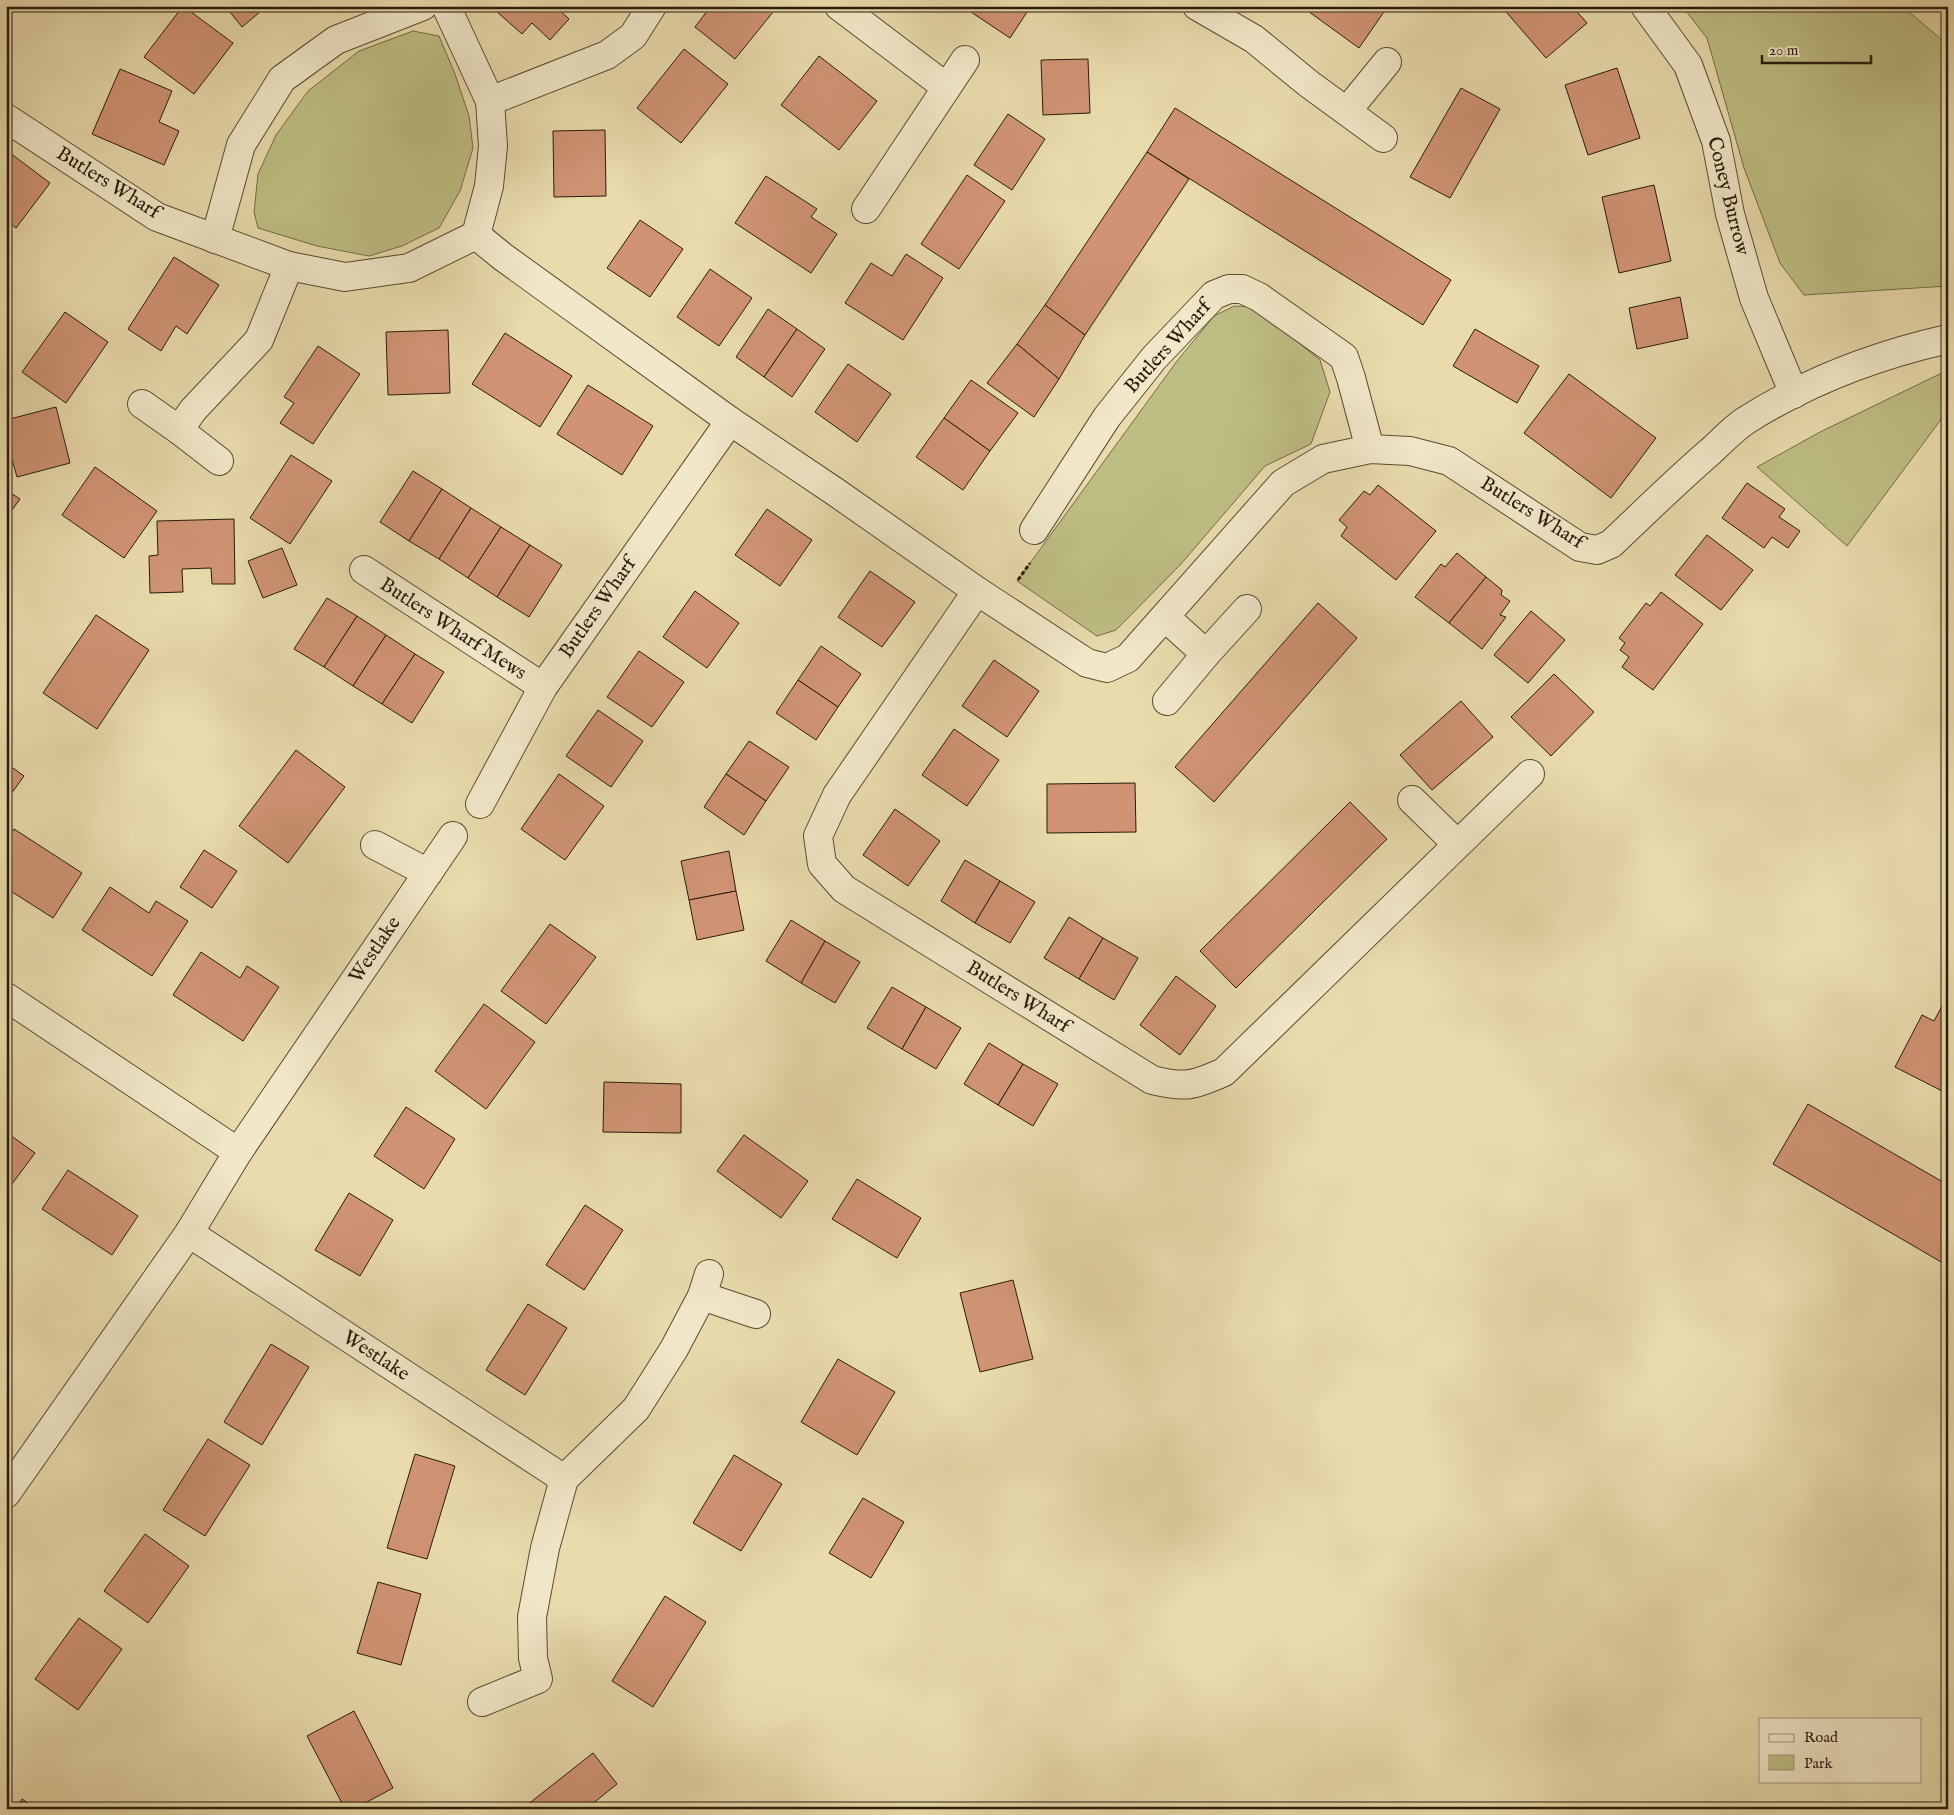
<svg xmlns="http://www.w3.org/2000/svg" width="1954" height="1815" viewBox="0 0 1954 1815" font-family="'IM FELL English',serif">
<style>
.green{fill:#bebe84;stroke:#746c48}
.building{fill:#d09474;stroke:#291b0c}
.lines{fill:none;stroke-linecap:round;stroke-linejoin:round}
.minor-casing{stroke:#594b34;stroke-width:30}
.path{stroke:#291b0c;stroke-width:3;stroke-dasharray:4 2.5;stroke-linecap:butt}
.minor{stroke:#f1e8c9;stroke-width:28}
.labels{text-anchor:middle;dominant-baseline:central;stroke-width:4;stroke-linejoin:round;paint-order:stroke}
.street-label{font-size:20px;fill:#291b0c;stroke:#f1e8c9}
</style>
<rect width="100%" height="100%" fill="#e9dbac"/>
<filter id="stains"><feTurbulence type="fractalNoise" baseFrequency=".004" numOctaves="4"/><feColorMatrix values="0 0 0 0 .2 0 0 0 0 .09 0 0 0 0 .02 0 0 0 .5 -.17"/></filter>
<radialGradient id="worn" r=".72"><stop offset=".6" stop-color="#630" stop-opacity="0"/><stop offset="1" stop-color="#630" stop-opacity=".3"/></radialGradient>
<g class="green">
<polygon points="1682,6 1902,6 1948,45 1948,286 1804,295 1780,263 1744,168 1707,38"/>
<polygon points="413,31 439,36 455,74 469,116 473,148 460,191 439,228 402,246 369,256 317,246 258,228 254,212 258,174 276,135 308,91 359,51"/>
<polygon points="1234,306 1255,307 1320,360 1330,392 1311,444 1265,466 1181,564 1116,630 1097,636 1017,581 1177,361 1214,316"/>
<polygon points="1948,370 1948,410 1847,546 1757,467 1820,432"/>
</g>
<g class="building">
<polygon points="183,6 233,43 194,94 144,57"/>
<polygon points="225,6 267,6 242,27"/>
<polygon points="501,6 555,6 569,19 550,40 532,23 522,34 496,11"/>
<polygon points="711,6 765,6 773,12 735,59 695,27"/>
<polygon points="975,6 1031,6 1010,38 971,12"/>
<polygon points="1301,6 1388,6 1359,48"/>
<polygon points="1501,6 1572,6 1587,23 1546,58"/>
<polygon points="684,49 728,84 681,143 637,108"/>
<polygon points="819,56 877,101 839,150 781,105"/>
<polygon points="1088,59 1090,113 1043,115 1041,60"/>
<polygon points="1617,68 1640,138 1588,155 1565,85"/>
<polygon points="120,69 172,91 159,122 179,131 164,165 92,134"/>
<polygon points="1461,88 1500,109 1450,198 1410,177"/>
<polygon points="1175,108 1451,280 1423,325 1147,152"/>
<polygon points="1008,114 1045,139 1012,190 974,165"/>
<polygon points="605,130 606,196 554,197 553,131"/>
<polygon points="6,150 50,183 16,228 6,220"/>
<polygon points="1147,152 1189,179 1085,335 1045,305"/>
<polygon points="967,175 1005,201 959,269 921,244"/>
<polygon points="766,176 817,209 811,217 837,234 811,273 735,223"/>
<polygon points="1654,185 1671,261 1619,273 1602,197"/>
<polygon points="640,220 683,249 650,297 607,268"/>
<polygon points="906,254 943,278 903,340 845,303 871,263 892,276"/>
<polygon points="174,257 219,285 187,334 176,326 161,351 128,329"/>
<polygon points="710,269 752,298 719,346 677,317"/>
<polygon points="1680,297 1688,338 1637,349 1629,308"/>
<polygon points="1045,305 1085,335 1059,379 1017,344"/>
<polygon points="768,309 797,329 764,377 736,357"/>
<polygon points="65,312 108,342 66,403 22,372"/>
<polygon points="797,329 825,349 792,397 764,377"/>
<polygon points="1475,329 1539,366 1517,403 1453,366"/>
<polygon points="448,330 450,393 388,395 386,332"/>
<polygon points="505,333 572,376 540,427 472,384"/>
<polygon points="1017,344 1059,379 1034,417 987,383"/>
<polygon points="318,346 360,374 313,444 280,423 294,403 284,397"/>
<polygon points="848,364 891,394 857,442 815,412"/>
<polygon points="1569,374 1656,438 1611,498 1524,433"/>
<polygon points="971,380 1018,413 990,451 944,418"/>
<polygon points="588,385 653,426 622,475 557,434"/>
<polygon points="56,407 70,463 17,477 10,452 6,453 6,420"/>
<polygon points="944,418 990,451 963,490 916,457"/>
<polygon points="291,455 332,481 290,544 250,518"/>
<polygon points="95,467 157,511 124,558 62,515"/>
<polygon points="413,471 442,489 409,541 380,522"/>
<polygon points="1747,483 1785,509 1779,517 1800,531 1788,548 1772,537 1764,548 1722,518"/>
<polygon points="1378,485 1436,531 1396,580 1341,536 1347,527 1339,520 1364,491 1370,495"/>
<polygon points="442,489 471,508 439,559 409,541"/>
<polygon points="6,490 20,499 7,517 6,516"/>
<polygon points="471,508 501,527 468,578 439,559"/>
<polygon points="767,509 812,540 780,586 735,555"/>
<polygon points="234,519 235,584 212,584 211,568 182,569 183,592 150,593 149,556 158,555 157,521"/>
<polygon points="501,527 530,545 497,597 468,578"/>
<polygon points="1707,535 1753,570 1721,610 1675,575"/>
<polygon points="530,545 562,565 529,617 497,597"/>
<polygon points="282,548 297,585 263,598 248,561"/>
<polygon points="1457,553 1486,577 1449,623 1415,597 1441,564 1445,567"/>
<polygon points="870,571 915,602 882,647 838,617"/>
<polygon points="1486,577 1502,590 1501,595 1510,601 1500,615 1506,617 1482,649 1449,623"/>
<polygon points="695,591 739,623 707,668 663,637"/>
<polygon points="1661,592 1703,624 1653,690 1622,667 1629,657 1620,650 1625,643 1619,638 1646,603 1650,606"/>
<polygon points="327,598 357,616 324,667 294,649"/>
<polygon points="1318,603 1357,638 1214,802 1175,767"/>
<polygon points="1531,611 1565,640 1528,683 1494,655"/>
<polygon points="96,615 149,650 97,729 43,693"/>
<polygon points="357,616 386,635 353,686 324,667"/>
<polygon points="386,635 415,654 382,704 353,686"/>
<polygon points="821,646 861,674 838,707 798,680"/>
<polygon points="639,651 684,682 652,727 607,697"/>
<polygon points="415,654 444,672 412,723 382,704"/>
<polygon points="994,660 1039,691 1007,737 962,706"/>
<polygon points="1554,674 1594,712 1551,756 1511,717"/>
<polygon points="798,680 838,707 816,740 776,713"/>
<polygon points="1461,701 1493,737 1432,790 1400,755"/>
<polygon points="598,710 643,741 611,787 566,756"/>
<polygon points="954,729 999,760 967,806 922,775"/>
<polygon points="749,741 789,767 766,801 726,774"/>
<polygon points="296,750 345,787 288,863 239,826"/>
<polygon points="6,763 24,776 6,801"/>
<polygon points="559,774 604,806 565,860 521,829"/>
<polygon points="726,774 766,801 744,835 704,807"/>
<polygon points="1135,783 1136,832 1047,833 1047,784"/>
<polygon points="1350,802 1387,839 1236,988 1200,951"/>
<polygon points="895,809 940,841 908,886 863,855"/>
<polygon points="14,829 82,873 53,918 6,888 6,841"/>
<polygon points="204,850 237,871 212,908 180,887"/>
<polygon points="729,851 736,891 689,900 681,861"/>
<polygon points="965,860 1000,881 975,923 941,901"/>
<polygon points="1000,881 1035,902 1010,943 975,923"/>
<polygon points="110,887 149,913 156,901 188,921 152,976 82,930"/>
<polygon points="736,891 744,930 697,940 689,900"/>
<polygon points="1069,917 1103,938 1079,979 1044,958"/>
<polygon points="791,920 825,941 801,983 766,961"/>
<polygon points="550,924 596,957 546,1024 501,991"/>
<polygon points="1103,938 1138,958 1114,1000 1079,979"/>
<polygon points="825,941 860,962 835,1003 801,983"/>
<polygon points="201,952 240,978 247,966 279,987 243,1041 173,995"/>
<polygon points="1176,976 1216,1006 1180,1055 1140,1025"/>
<polygon points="892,987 926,1007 902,1049 867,1028"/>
<polygon points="1948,995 1948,1094 1895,1067 1922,1015 1934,1021"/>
<polygon points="484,1004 535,1042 486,1109 435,1071"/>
<polygon points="926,1007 961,1028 936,1069 902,1049"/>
<polygon points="989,1043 1023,1064 998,1105 964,1084"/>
<polygon points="1023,1064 1058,1084 1033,1126 998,1105"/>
<polygon points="604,1082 681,1084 681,1133 603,1132"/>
<polygon points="1808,1104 1948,1185 1948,1266 1773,1164"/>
<polygon points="406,1107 455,1139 424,1189 374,1156"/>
<polygon points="6,1132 35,1153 6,1192"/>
<polygon points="744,1135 808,1181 781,1218 717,1171"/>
<polygon points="68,1170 138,1216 112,1255 42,1209"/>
<polygon points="857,1179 921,1218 897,1258 832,1219"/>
<polygon points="349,1193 393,1220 360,1276 315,1250"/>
<polygon points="585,1205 623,1230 584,1290 546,1265"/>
<polygon points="1013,1280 1033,1359 980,1372 960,1293"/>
<polygon points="528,1304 567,1328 525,1395 486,1370"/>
<polygon points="271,1344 309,1367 262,1445 224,1422"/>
<polygon points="838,1359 895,1392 857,1455 801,1422"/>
<polygon points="208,1439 250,1465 205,1536 163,1510"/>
<polygon points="415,1454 455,1466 427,1559 387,1548"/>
<polygon points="734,1455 782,1484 741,1551 693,1523"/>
<polygon points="863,1498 904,1522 871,1578 829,1553"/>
<polygon points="145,1534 189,1566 148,1623 104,1591"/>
<polygon points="378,1582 421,1594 401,1665 357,1653"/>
<polygon points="665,1596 706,1622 653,1707 612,1681"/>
<polygon points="79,1618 122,1649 78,1710 35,1679"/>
<polygon points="354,1711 393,1788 354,1809 345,1809 307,1736"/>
<polygon points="593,1753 617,1784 586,1809 522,1809"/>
<polygon points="22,1799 37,1809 16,1809"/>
</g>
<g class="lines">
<defs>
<g id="minor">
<polyline points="839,6 946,87"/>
<polyline points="1197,6 1254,39 1309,84 1383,138"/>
<polyline points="1645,6 1688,65 1716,141 1730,214 1754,298 1794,394"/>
<polyline points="490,101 607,55 633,36 652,6"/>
<polyline points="1347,111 1387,62"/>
<polyline points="6,118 157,217 289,266 345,277 409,268 476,235 489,186 493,146 490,101 446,6"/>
<polyline points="866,209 965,60"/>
<path d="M476,235L503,257L730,421L834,491L977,591L1087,663L1107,668L1128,658L1283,483L1323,459L1370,449L1410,451L1449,461L1580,547L1597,550L1611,544C1644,513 1676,481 1711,451C1722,441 1733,429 1745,421C1806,382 1877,355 1948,339"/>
<polyline points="215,239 241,145 282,79 336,40 423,6"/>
<polyline points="142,404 179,430 219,461"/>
<polyline points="179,430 193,410 259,340 289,266"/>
<polyline points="1034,530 1107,417 1154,358 1214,295 1229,289 1242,289 1259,297 1344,357 1351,378 1370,449"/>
<polyline points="364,570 543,687"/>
<path d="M977,591L837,795L818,836L822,864L844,889L1152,1080C1185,1088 1193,1086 1224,1072L1530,774"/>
<polyline points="1165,617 1206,654"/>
<polyline points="1167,701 1206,654 1247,609"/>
<polyline points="1412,800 1457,844"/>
<polyline points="480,804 543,687 730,421"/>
<polyline points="375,845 428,873"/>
<polyline points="6,997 238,1152"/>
<polyline points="189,1233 564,1479"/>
<polyline points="702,1296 756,1314"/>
<polyline points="6,1494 189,1233 238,1152 453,836"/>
<polyline points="482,1702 538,1679 533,1658 532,1617 545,1548 564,1479 636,1409 674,1349 702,1296 709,1274"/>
</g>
</defs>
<use href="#minor" class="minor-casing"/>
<polyline class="path" points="1018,580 1030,563"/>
<use href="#minor" class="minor"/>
</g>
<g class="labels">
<g class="street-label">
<text transform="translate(108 183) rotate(32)">Butlers Wharf</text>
<text transform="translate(1728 196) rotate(76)">Coney Burrow</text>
<text transform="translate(1168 347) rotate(-48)">Butlers Wharf</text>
<text transform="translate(1532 513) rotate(32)">Butlers Wharf</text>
<text transform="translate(598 608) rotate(-55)">Butlers Wharf</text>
<text transform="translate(453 629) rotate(33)">Butlers Wharf Mews</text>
<text transform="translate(375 950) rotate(-56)">Westlake</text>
<text transform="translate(1018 997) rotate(32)">Butlers Wharf</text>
<text transform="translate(376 1356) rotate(33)">Westlake</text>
</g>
</g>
<rect width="1954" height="1815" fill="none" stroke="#e9dbac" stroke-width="25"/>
<rect x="8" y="8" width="1939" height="1800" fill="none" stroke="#291b0c" stroke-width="2.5"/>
<rect x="12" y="12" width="1929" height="1790" fill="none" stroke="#291b0c"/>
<rect x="1759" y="1718" width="162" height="65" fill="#f1e8c9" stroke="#a1967d"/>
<rect x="1769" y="1734" width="25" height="8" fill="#f1e8c9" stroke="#a1967d"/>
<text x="1804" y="1742" font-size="15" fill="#291b0c">Road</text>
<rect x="1769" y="1755" width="25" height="15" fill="#bebe84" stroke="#a1967d"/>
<text x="1804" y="1768" font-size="15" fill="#291b0c">Park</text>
<path d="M1762 55v8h109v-8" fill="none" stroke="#291b0c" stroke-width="2.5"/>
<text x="1769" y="55" font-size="15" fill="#291b0c" stroke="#f1e8c9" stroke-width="4" paint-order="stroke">20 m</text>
<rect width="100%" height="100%" filter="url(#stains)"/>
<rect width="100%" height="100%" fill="url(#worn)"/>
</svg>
